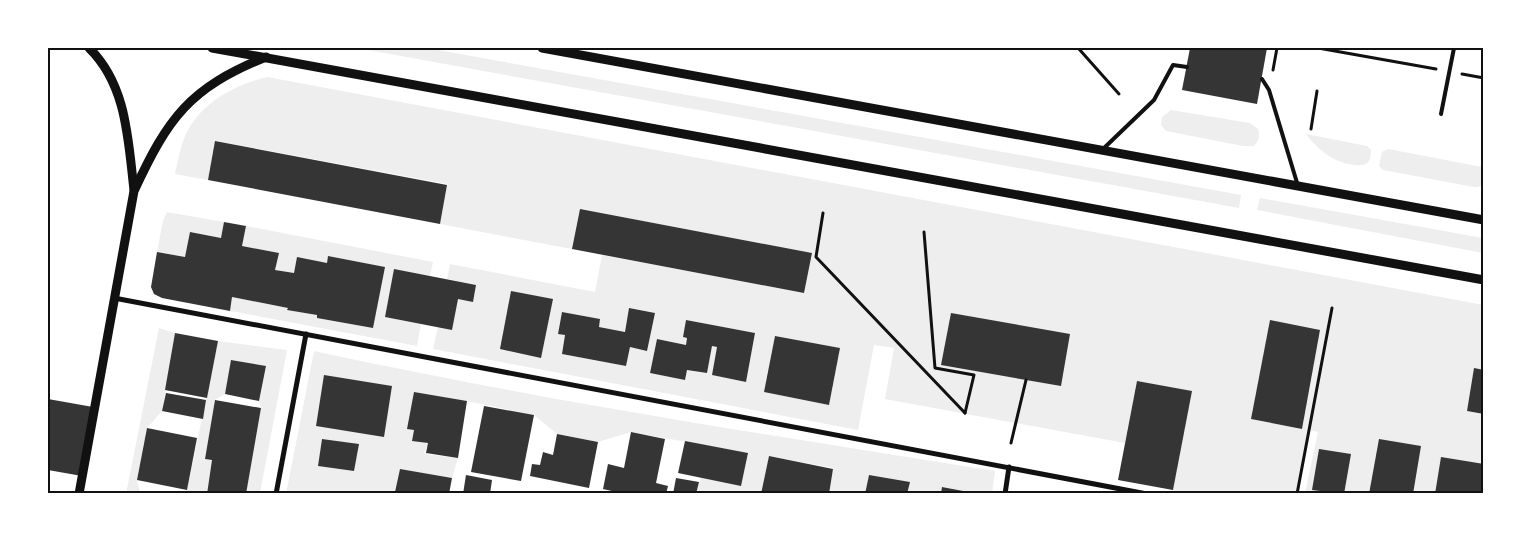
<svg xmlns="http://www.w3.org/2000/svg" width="1531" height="541" viewBox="0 0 1531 541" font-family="'Fira Sans',sans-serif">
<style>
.green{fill:#eee;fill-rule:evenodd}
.building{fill:#353535}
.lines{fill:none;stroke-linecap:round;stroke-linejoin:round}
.path{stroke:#111;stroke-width:3}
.service{stroke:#111;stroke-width:4}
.minor{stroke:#111;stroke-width:5}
.tertiary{stroke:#111;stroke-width:9}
.neatline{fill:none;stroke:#111;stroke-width:2}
</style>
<rect width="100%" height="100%" fill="#fff"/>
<g class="green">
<polygon points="357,48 427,48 1241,195 1239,208"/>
<path d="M267,77L1483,305V370L1474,369L1467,411L1483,414L1484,457H1482L1483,458V493H1305L1318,432L1309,430L1297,493L1189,494L1173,490L1191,391L1137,381L1125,443L885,399L894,348L874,345L858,430L433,349L438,327L458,299L473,301L476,285L447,279L450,264L595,292L602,255L804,293L812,253L580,209L572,249L440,224L447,184L216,141L208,180L175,174C178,160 181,143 188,130C204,101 237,84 267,77ZM629,308L655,313L647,350L630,347L626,366L562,354L565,335L558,333L562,312L600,319L599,327L625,332ZM686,320L755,333L746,382L712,375L717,347L712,346L707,373L687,370L685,380L650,373L657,339L686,345L687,338L683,337ZM1270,321L1320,330L1302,429L1251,419ZM775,336L840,348L829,405L764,392Z"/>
<path d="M1171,110L1250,123L1258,129C1260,136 1259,142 1253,146H1243L1166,131L1161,125L1162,117Z"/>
<path d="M1306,134L1367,146L1371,150C1371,163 1367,166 1355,165C1334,163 1318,150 1306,134Z"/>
<polygon points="1388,149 1482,167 1483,168 1483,184 1478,187 1474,187 1383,170 1379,166 1382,152"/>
<polygon points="1260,198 1483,238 1483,253 1257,210"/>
<polygon points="167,212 224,222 221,238 190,232 185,257 157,252 163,221"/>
<polygon points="246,226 433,262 430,276 394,270 385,317 421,324 417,346 230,311 232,297 288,308 288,310 317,315 317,318 373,328 384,267 328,256 327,263 297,258 294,273 275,270 279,253 242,246"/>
<polygon points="159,328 175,333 162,411 147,428 137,480 140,493 126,494"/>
<polygon points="218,341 287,350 260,493 246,493 261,408 259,401 266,367 232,360 225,394 215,400 205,459 212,460 207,493 182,494 187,490"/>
<path d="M314,351C540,400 768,435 995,471L992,493H975L943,487L941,493H907L909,482L869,475L865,493H829L833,468L769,456L761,493H696L701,477L741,485L748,453L631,432L598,442L557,434L534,415L467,401L414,392L408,429L414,430L412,440L428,443L424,454L458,458L452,478L400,469L395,492L319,494L305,491V493L286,494ZM322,439L358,444L354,471L318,466Z"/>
</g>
<g class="building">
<polygon points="1190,48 1267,48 1257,104 1182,90"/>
<polygon points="215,141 447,185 440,224 208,180"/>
<polygon points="580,209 812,253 804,293 572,249"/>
<polygon points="224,222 246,226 242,246 279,253 275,270 294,273 297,257 327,263 328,256 385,267 373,328 317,318 317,315 287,310 288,308 232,297 230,311 162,298 154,294 151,287 157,252 185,257 190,232 221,238"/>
<polygon points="394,269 476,285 473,302 458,299 452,330 385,317"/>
<polygon points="511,291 553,299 541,358 500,349"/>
<polygon points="629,308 655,313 647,351 630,347 626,366 562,354 565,335 558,334 562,312 600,319 599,327 625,332"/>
<polygon points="951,313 1070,334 1061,386 941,365"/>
<polygon points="686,320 755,333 746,382 712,375 717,347 712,346 707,373 687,370 685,380 650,373 657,339 686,345 687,338 683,337"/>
<polygon points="1270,320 1320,330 1302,429 1251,419"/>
<polygon points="175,333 218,341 207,398 165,390"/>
<polygon points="775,336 840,348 829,405 764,392"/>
<polygon points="231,360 266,366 259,401 225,394"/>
<polygon points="1474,368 1484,370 1484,414 1467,411"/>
<polygon points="324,375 392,386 384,437 316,426"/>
<polygon points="1137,381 1192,391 1173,490 1118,480"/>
<polygon points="414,392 467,401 458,458 426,453 428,443 412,441 414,430 407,429"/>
<polygon points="166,393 206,400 203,419 162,411"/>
<polygon points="48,399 93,407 82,476 48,470"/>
<polygon points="215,400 261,408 246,494 207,494 212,460 205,459"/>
<polygon points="484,406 534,415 521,481 471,472"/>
<polygon points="147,428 197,438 187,490 137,480"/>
<polygon points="631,432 665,439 656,483 668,486 666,494 625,494 603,489 608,464 624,468"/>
<polygon points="557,434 598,442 589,488 530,476 532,464 540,465 543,452 553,455"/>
<polygon points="322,439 359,444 354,471 318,466"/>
<polygon points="1379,439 1421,446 1413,494 1369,494"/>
<polygon points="685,441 748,453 741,486 678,473"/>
<polygon points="1319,449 1351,454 1344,494 1312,490"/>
<polygon points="769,456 833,469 829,494 761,494"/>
<polygon points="1441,457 1484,464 1483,494 1435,494"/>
<polygon points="400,469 452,478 449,494 388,494 388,491 395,492"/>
<polygon points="466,475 492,480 490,494 463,494"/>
<polygon points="869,475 910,482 907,494 865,494"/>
<polygon points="676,478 699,482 696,494 673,494"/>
<polygon points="942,487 974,493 974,494 941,494"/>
</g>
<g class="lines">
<g class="path">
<polyline points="1318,48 1436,69"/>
<polyline points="1079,49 1119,94"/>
<polyline points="1273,70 1277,48"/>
<polyline points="1462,74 1484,78"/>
<polyline points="1311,129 1317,91"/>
<polyline points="823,213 816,257 965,413"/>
<polyline points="924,232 935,368 974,375 965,413"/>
<polyline points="1011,443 1026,380"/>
<polyline points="1297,494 1332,308"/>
</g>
<g class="service">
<polyline points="1262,79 1269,90 1298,186"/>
<polyline points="1441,114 1454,48"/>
<polyline points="1103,149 1154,100 1173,65 1187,67"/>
</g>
<g class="minor">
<polyline points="114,298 1147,494"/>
<polyline points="276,494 306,334"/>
<polyline points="1005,494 1009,467"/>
</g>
<g class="tertiary">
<path d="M89,48C127,85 128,140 134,190"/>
<polyline points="212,48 1484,280"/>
<polyline points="542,48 1484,220"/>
<path d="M79,494L134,191C168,118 189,88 266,57"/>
</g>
</g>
<rect width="1531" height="541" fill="none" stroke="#ffffff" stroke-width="98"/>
<rect x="49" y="49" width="1433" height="443" class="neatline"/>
</svg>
